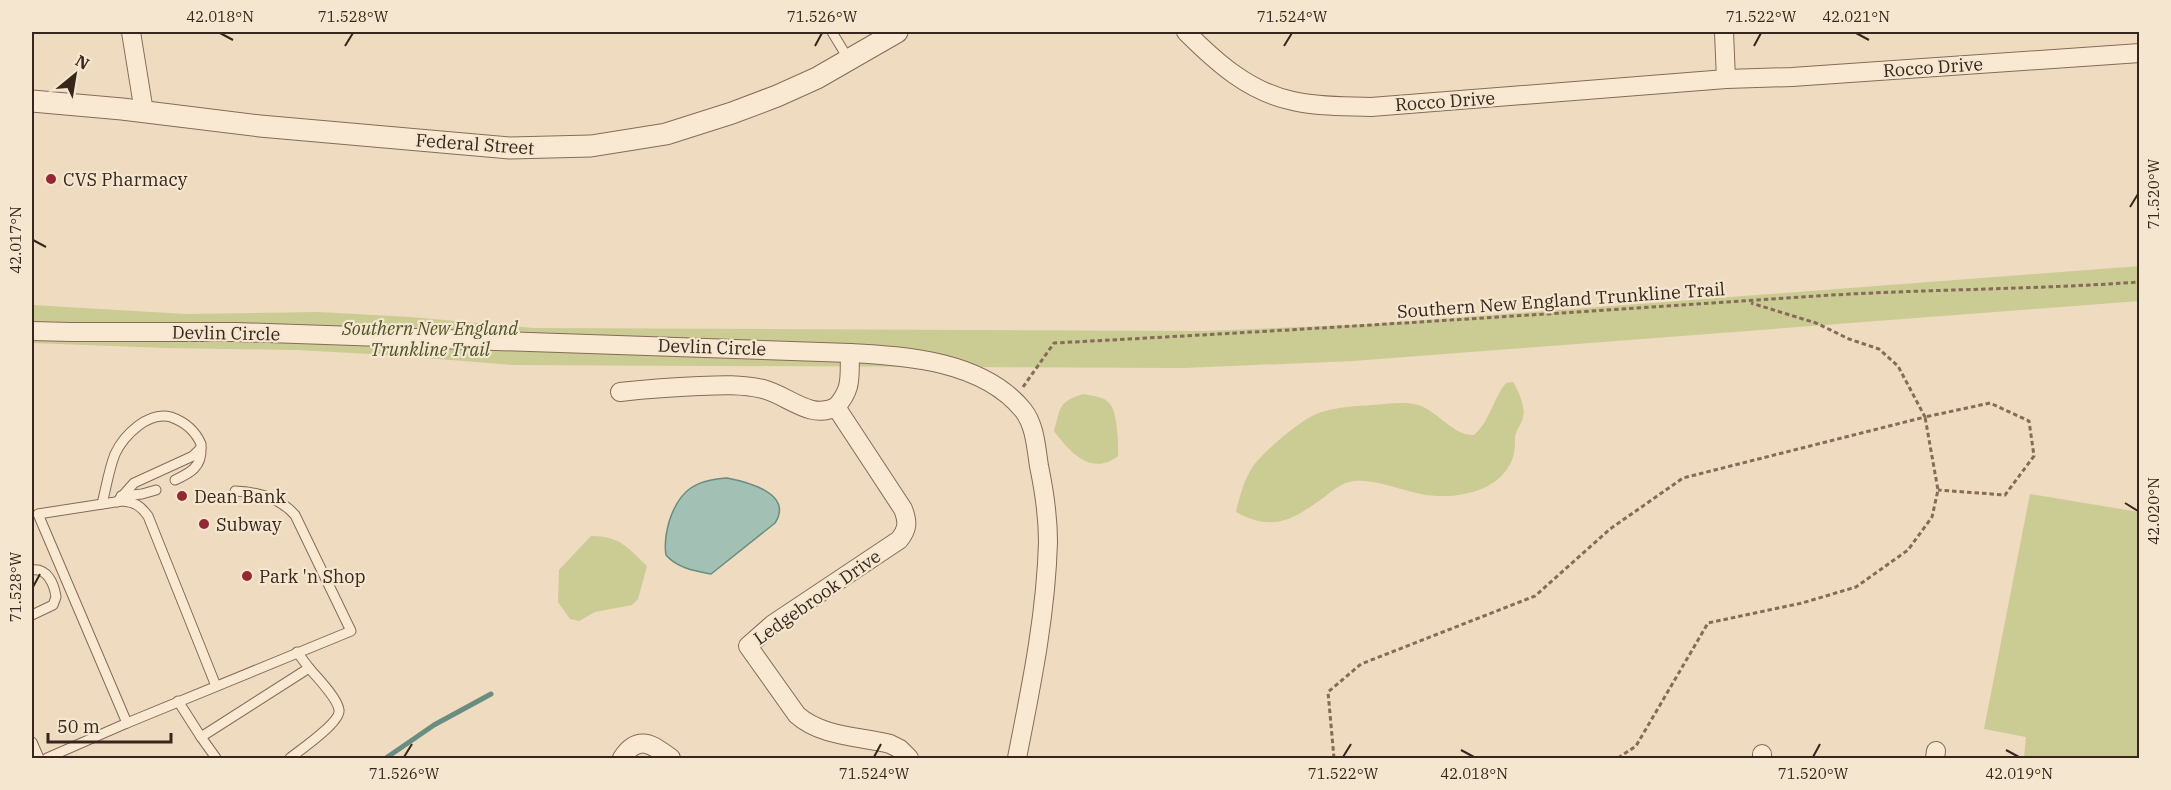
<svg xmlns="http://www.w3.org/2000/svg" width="2171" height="790" viewBox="0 0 2171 790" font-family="'IBM Plex Serif',serif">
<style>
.green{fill:#cbcb94}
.water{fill:#a3c0b4;stroke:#6a8d81;stroke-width:1.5}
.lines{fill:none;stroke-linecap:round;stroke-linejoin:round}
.stream{stroke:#6a8d81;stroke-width:5}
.service-casing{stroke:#866b58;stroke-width:11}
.minor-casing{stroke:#866b58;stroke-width:20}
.tertiary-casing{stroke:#866b58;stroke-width:23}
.path{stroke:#866b58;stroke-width:3;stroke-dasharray:4.5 3;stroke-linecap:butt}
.service{stroke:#f9e9d3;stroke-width:9}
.minor{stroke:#f9e9d3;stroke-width:18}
.tertiary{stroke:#f9e9d3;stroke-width:21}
.ticks{fill:none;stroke:#36261c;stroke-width:2}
.poi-dot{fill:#952835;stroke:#f5e6cf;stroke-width:2}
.labels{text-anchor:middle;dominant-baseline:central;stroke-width:4.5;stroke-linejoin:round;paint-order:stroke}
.street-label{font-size:18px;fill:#36261c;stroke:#f5e6cf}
.poi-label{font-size:18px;fill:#36261c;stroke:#f5e6cf;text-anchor:start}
.park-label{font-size:18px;font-style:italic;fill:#4c5223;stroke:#f5e6cf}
.neatline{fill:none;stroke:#36261c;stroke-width:2}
.ticks-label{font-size:15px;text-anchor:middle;fill:#36261c}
</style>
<rect width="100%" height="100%" fill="#eedbc0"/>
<g class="green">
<polygon points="2140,266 2139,301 1353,361 1184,368 512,365 389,355 296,350 165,348 32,343 32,305 186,314 318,312 410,317 534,328 1206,331 1374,324"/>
<path d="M1513,382C1518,390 1526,407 1523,417C1522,424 1516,429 1515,437C1515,447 1515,456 1510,464C1495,494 1451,500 1421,494C1399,490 1377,479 1354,481C1344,482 1334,489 1327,495C1294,519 1275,533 1236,512C1239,498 1245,477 1254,465C1267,449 1303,417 1322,412C1338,407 1356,406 1373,405C1387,404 1404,401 1418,405C1438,411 1453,436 1474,435C1490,421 1493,399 1506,383Z"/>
<path d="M1083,394C1092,396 1104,396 1110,404C1117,411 1119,446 1118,456C1091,477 1069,451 1054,431C1061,407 1058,402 1083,394Z"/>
<polygon points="2030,494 2139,512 2139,758 2024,758 2026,737 1984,729"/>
<path d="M591,536C620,536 627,547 647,566L638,599L632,605L595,612L579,621L570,619L558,602L559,570Z"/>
</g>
<path class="water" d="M727,478C748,482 794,494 775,523L711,574C695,571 677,568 666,555C664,543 666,533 669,522C679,490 695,480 727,478Z"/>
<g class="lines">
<polyline class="stream" points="386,758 434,725 491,694"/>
<defs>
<g id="service">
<polyline points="832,32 849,60"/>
<path d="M175,480C190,473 202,467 201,448"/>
<polyline points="121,496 142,494 156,490"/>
<path d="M102,504C106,488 109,469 115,454C124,435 148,411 171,417C185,422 195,430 201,444V448L193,456L134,483L117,502"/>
<path d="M32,570C47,568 54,583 56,597L53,605L32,615"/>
<polyline points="178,701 201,737 309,668 297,652"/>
<path d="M127,723L38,514L122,501C134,502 140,505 148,516L216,686"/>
<polyline points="201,737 216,758"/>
<polyline points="32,742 39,758"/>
<path d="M47,758L127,723L351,631L295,515C280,498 257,492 235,491"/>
<path d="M290,758C299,751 341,722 339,710C338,699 317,677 309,668"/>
</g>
<g id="minor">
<polyline points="131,32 144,112"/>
<path d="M1186,32C1216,62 1249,92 1293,101C1318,107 1345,106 1371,107L1726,79L1792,77L2140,53"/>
<polyline points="1724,32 1726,79"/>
<path d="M32,331L71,332H236L850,353C907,356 983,361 1023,410C1035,425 1036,447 1039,466C1044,490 1048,517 1048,542C1046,615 1031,687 1017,758"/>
<path d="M620,392C647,389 672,387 699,386C721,385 741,384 763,389C789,396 810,420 836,407L903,509C908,522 908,529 899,540L773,624L748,646L797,715C822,737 859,736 890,744L900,749L909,758"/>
<path d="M836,407C853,388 849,377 850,353"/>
<path d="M622,758C638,734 652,744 671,758"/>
<polyline points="1762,758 1762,754"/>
<polyline points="1935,758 1936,751"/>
</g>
<polyline id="tertiary" points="32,101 122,109 260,126 510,148 591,146 666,134 732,113 777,96 817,78 897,32"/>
</defs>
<use href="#service" class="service-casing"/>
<use href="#minor" class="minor-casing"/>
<use href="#tertiary" class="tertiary-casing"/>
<g class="path">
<path d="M1023,387L1054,343C1303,330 1552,314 1801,297C1914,289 2027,290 2140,282"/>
<polyline points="1334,758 1328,692 1361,664 1535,596 1610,529 1683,478 1925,417 1898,366 1879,349 1849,339 1816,323 1751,303"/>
<polyline points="1618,758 1636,746 1708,623 1802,603 1856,587 1908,550 1932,517 1938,490 1925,417 1990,403 2029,421 2034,456 2005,495 1938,490"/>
</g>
<use href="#service" class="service"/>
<use href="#minor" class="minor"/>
<use href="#tertiary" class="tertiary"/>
</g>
<path class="ticks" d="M220,33L233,40M1856,33L1869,40M345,46L353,33M815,46L822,33M1284,46L1292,33M1754,46L1761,33M2130,207L2138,194M33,240L46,247M2125,503L2138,511M33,587L40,574M1461,750L1474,757M2006,750L2019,757M404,757L412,744M874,757L881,744M1343,757L1351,744M1813,757L1820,744"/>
<g class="poi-dot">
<circle cx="51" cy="179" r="6"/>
<circle cx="182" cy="496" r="6"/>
<circle cx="204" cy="524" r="6"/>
<circle cx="247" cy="576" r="6"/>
</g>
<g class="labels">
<g class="street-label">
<text transform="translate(1933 67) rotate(-4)">Rocco Drive</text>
<text transform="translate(1445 101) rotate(-4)">Rocco Drive</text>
<text transform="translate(475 144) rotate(4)">Federal Street</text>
<text transform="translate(1561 300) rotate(-4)">Southern New England Trunkline Trail</text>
<text transform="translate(226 333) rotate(1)">Devlin Circle</text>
<text transform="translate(712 347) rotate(2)">Devlin Circle</text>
<text transform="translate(817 597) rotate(-35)">Ledgebrook Drive</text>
</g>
<g class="poi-label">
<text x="63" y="179">CVS Pharmacy</text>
<text x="194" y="496">Dean Bank</text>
<text x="216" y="524">Subway</text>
<text x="259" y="576">Park 'n Shop</text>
</g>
<g class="park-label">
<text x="430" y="328">Southern New England<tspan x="430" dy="21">Trunkline Trail</tspan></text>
</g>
</g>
<rect width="2171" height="790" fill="none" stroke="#f5e6cf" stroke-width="66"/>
<g transform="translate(75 75) rotate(30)" stroke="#f5e6cf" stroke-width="4.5" paint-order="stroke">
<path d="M0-4.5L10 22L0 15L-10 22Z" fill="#36261c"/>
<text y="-9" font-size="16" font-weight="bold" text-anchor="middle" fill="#36261c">N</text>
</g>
<path d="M48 733v9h123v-9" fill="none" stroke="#36261c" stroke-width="3"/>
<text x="57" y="733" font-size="18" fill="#36261c" stroke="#f5e6cf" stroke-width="4.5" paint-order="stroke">50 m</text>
<rect x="33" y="33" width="2105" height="724" class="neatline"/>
<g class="ticks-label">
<text x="220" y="22">42.018°N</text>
<text x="353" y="22">71.528°W</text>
<text x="822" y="22">71.526°W</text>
<text x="1292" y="22">71.524°W</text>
<text x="1761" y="22">71.522°W</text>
<text x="1856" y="22">42.021°N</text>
<text transform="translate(2154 194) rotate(-90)" y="5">71.520°W</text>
<text transform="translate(16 240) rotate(-90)" y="5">42.017°N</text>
<text transform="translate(2154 511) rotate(-90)" y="5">42.020°N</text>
<text transform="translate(16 587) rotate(-90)" y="5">71.528°W</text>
<text x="404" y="779">71.526°W</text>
<text x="874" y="779">71.524°W</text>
<text x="1343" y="779">71.522°W</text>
<text x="1474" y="779">42.018°N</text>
<text x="1813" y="779">71.520°W</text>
<text x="2019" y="779">42.019°N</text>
</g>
</svg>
